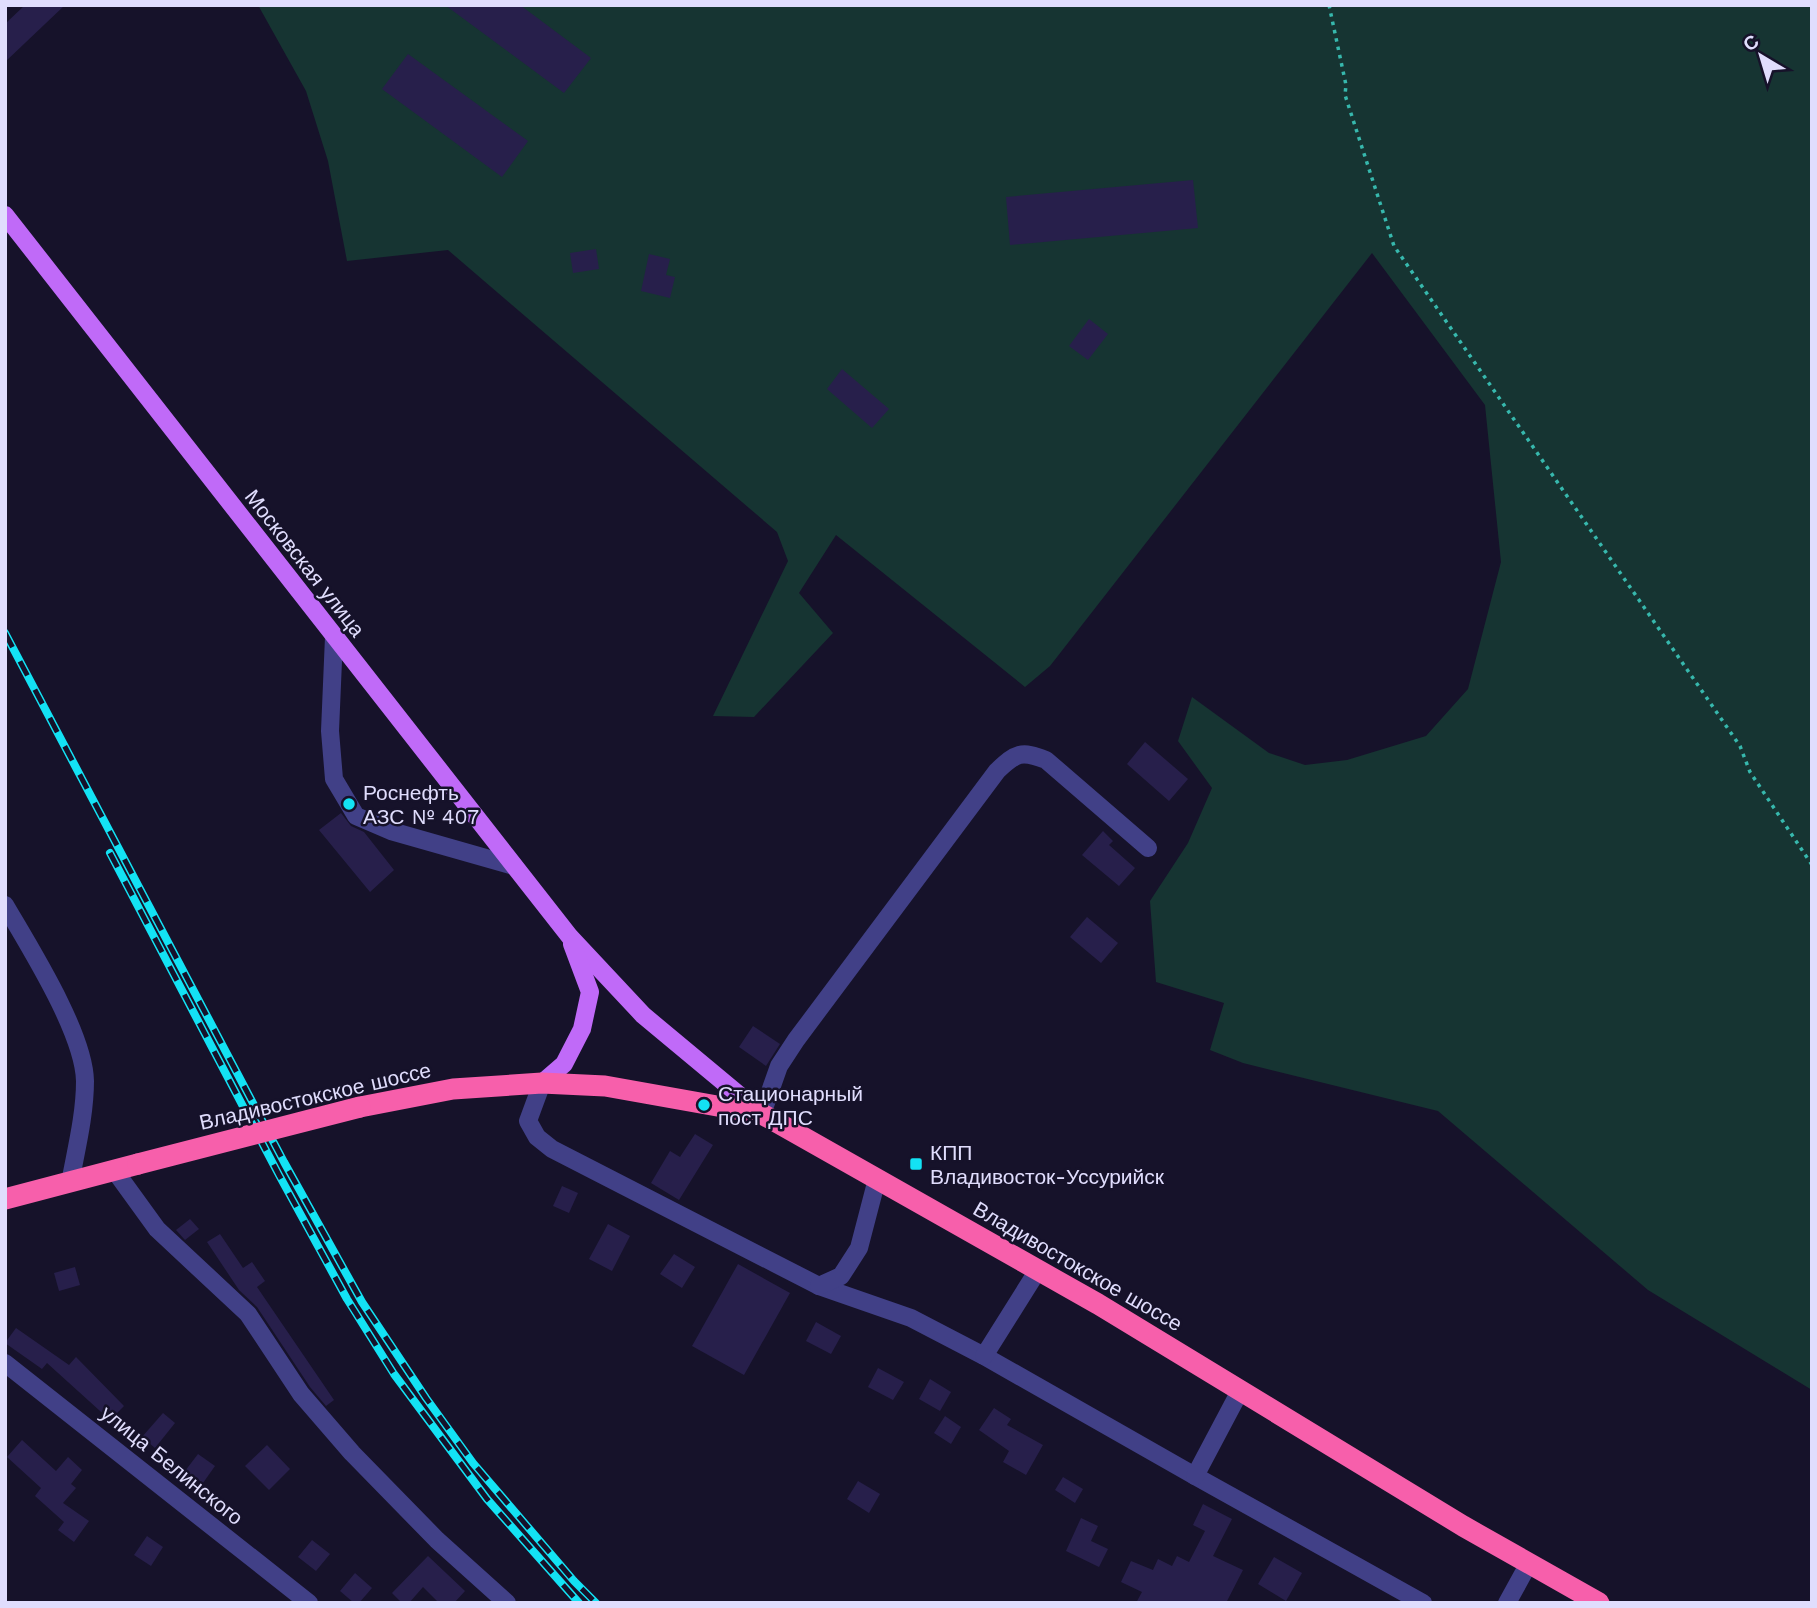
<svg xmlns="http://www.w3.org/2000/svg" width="1817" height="1608" viewBox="0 0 1817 1608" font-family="'Work Sans',sans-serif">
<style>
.green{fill:#163432}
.building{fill:#271f4b}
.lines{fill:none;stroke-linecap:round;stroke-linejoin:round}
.path{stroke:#37b8ad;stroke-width:3.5;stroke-dasharray:3.5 5;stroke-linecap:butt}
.minor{stroke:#414087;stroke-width:18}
.major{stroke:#c06af8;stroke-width:18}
.highway{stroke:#f75fab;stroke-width:21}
.rail-casing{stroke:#13e2f4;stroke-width:8}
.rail{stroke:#16122a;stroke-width:5;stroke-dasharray:16;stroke-linecap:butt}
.highway-bridge{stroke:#f75fab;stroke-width:21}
.poi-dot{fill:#13e2f4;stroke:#16122a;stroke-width:2.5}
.labels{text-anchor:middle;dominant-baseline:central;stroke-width:5;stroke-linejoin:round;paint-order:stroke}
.street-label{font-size:21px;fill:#e0ddfd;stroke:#16122a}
.poi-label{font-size:21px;fill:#e0ddfd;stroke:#16122a;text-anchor:start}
</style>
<rect width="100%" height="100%" fill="#16122a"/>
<polygon class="green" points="258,5 1812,5 1812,1390 1648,1290 1438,1111 1243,1063 1210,1050 1224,1003 1156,982 1150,901 1188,843 1212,788 1178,741 1192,697 1269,753 1305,765 1347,760 1426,736 1468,689 1501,562 1485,405 1372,253 1050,666 1025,687 836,535 799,593 833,633 754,717 713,716 788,561 777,532 448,250 347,261 328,161 306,91"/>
<g class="building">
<polygon points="25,5 65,5 5,62 5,24"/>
<polygon points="445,5 520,5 591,58 564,93"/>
<polygon points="408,54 528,141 502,177 382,89"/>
<polygon points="1193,180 1198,228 1010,245 1006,197"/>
<polygon points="596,249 599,269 573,273 570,253"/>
<polygon points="649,254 670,259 666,275 675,277 670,298 641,291"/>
<polygon points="1089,319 1108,334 1088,360 1069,346"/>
<polygon points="842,369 889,409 872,428 827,389"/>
<polygon points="1145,742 1188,779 1169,801 1127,764"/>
<polygon points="341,813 351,826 364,832 394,870 370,892 319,830"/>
<polygon points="1103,831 1113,841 1109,845 1135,868 1119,886 1082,855"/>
<polygon points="1087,917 1118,943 1101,963 1070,937"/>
<polygon points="753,1026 780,1044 766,1066 739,1047"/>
<polygon points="695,1134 713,1145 679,1200 651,1183 670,1151 680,1157"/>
<polygon points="562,1186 578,1193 569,1213 553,1206"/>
<polygon points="190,1219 199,1229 185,1240 176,1230"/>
<polygon points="608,1224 630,1236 612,1271 589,1259"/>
<polygon points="220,1234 243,1268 252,1262 265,1281 257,1287 334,1400 326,1406 310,1387 257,1307 239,1290 207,1242"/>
<polygon points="674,1254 695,1267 682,1288 660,1274"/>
<polygon points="738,1264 790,1293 744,1375 692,1346"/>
<polygon points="75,1267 80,1285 59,1291 54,1273"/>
<polygon points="816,1322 841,1336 831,1354 806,1341"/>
<polygon points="16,1328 69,1365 76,1357 124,1406 110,1420 47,1363 42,1369 5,1343"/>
<polygon points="878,1368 904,1382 893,1400 868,1387"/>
<polygon points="930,1379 951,1392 940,1411 919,1399"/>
<polygon points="994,1408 1011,1419 1007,1425 1043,1445 1026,1475 1003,1462 1009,1451 979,1430"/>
<polygon points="163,1413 175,1423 155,1448 142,1437"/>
<polygon points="945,1416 961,1427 951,1444 934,1433"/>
<polygon points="22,1440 56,1471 68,1457 82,1470 71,1484 76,1488 63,1503 89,1521 74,1542 58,1530 64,1522 35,1496 41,1488 7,1457"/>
<polygon points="267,1445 290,1469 269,1490 245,1466"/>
<polygon points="198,1454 215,1466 203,1483 185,1471"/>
<polygon points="1063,1477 1083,1489 1075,1503 1055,1490"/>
<polygon points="858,1481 880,1494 869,1513 847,1499"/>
<polygon points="1203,1504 1232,1519 1213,1556 1243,1570 1226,1603 1136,1603 1142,1592 1121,1582 1131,1561 1153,1570 1158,1559 1172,1566 1177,1556 1189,1562 1205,1531 1193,1525"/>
<polygon points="1081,1518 1098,1526 1091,1541 1108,1549 1099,1567 1066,1551"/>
<polygon points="147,1536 163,1547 151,1566 134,1555"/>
<polygon points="312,1540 330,1554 316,1571 298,1557"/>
<polygon points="428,1556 465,1591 454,1603 439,1603 423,1587 409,1603 402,1603 392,1593"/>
<polygon points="1274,1557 1302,1573 1286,1601 1258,1584"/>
<polygon points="355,1573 372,1588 359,1603 354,1603 340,1591"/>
</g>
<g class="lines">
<polyline class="path" points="1329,5 1346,85 1345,95 1394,246 1740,746 1750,772 1812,865"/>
<g class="minor">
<polyline points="334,637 330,731 334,779 356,816 391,831 514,866"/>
<path d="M5,905C30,948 84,1033 85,1081C85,1115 76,1150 70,1183"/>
<polyline points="542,1083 528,1121 537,1137 552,1149 819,1286 911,1318 984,1356 1195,1476 1423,1603"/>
<path d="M762,1114L779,1066L796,1040L997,771C1016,753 1021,750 1046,760L1148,848"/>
<polyline points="115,1171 157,1229 248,1314 301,1394 352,1453 437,1540 507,1603"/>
<polyline points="819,1286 841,1276 859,1248 877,1179"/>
<polyline points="984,1356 1038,1270"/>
<polyline points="5,1363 309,1603"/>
<polyline points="1195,1476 1240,1391"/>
<polyline points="1507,1603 1529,1563"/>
</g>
<g class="major">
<polyline points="5,215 570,937 643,1015 762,1114"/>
<polyline points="542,1083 564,1064 582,1029 590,992 572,944"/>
</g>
<g class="highway">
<polyline points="360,1107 453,1089 542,1083 605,1086 762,1114 1098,1304 1463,1526 1599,1603"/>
<polyline points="5,1199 138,1164"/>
</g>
<defs>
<g id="rail">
<polyline points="5,633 284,1162 362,1302 426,1398 473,1463 574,1581 596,1603"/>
<polyline points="110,853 279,1175 347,1299 394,1374 487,1499 579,1603"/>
</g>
</defs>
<use href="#rail" class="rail-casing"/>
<use href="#rail" class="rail"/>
<polyline class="highway-bridge" points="138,1164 360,1107"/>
</g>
<g class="poi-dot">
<circle cx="349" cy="804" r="7"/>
<circle cx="704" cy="1105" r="7"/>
<rect x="909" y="1157" width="14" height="14" rx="3.5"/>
</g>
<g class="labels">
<g class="street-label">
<text transform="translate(305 563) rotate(52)">Московская улица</text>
<text transform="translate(315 1096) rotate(-13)">Владивостокское шоссе</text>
<text transform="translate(1078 1266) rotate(30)">Владивостокское шоссе</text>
<text transform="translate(172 1465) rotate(39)">улица Белинского</text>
</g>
<g class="poi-label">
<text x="363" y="792">Роснефть<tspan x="363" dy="24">АЗС № 407</tspan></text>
<text x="718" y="1093">Стационарный<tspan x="718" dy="24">пост ДПС</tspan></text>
<text x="930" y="1152">КПП<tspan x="930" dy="24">Владивосток-Уссурийск</tspan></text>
</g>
</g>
<rect width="1817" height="1608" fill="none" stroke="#e0ddfd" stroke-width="14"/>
<g transform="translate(1761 56) rotate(322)" stroke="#16122a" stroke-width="5" paint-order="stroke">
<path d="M0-5L12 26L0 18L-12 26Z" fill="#e0ddfd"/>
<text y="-10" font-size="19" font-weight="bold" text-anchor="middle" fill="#e0ddfd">С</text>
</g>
</svg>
